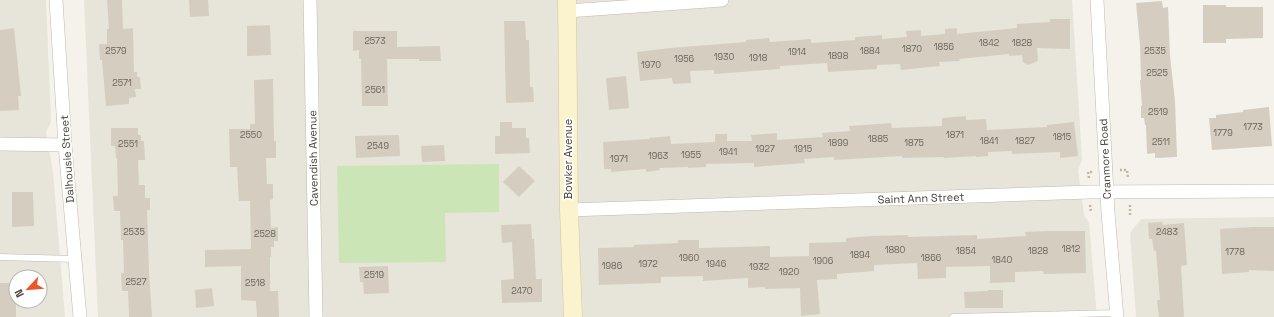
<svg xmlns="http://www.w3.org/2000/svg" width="1274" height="317" viewBox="0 0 1274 317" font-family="'Space Grotesk',sans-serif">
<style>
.residential{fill:#e7e4d9;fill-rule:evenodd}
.green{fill:#cce5b6}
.building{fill:#d5cec0}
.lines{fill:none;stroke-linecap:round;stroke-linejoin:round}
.lane-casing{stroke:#bfbaad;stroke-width:7}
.street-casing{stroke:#bfbaad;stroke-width:14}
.secondary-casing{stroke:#d0c79d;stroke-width:19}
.path{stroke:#c0b79f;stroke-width:2.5;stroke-dasharray:2 2;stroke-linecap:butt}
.lane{stroke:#fff;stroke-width:6}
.street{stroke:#fff;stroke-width:13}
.secondary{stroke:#fbf3cd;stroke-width:18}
.labels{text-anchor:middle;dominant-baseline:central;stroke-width:3.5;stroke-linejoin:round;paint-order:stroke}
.number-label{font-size:9px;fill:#6a665b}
.street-label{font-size:11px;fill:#474339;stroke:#fff}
</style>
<rect width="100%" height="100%" fill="#f4f2ea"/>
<g class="residential">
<path d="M0,0H46L51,122L46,132L53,172L65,317H0ZM16,277H40V301H16Z"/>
<polygon points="84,0 1072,0 1082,160 1078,170 1084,215 1089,223 1097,317 98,317"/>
<polygon points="1274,217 1274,317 1136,317 1130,233 1141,219"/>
</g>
<polygon class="green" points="499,164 499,212 445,213 446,262 339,263 337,166"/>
<g class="building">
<polygon points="107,0 122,0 123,29 133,28 134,72 137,72 137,77 140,77 141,89 135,89 136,97 129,98 129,104 106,106 102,60 100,60 99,44 107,44 107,29 109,29"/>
<polygon points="189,0 208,0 209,16 190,17"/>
<polygon points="1162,1 1163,8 1168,7 1170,56 1175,101 1177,157 1155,158 1155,153 1147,154 1146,125 1145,125 1144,118 1141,118 1141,106 1142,106 1140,80 1141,80 1140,45 1136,3"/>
<polygon points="1203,5 1226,5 1226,7 1263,7 1263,38 1226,39 1226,43 1203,43"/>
<polygon points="1050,19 1070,19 1070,49 1037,48 1038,61 1028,65 1023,62 1022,55 1009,56 1009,54 959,59 960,61 939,62 940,66 901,70 900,64 877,65 877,69 828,72 827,63 780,66 780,69 714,74 714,70 690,71 691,83 673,84 672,78 640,81 637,52 670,48 746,42 746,40 769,38 770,42 811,39 811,43 855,40 855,37 882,35 882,39 907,37 906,31 921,30 921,36 945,34 945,29 957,28 957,34 1017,28 1017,24 1050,22"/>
<polygon points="504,21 525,21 526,40 529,40 530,87 533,87 534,102 506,103"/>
<polygon points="270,25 271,55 247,56 247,26"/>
<polygon points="14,28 21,96 18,96 19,110 0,111 0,30"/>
<polygon points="353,31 397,31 397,47 440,46 441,61 419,61 419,59 387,59 388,106 362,106 361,59 359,59 359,50 353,51"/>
<polygon points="626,76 629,108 609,110 606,78"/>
<polygon points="273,79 274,141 276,141 276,158 266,158 267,184 273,184 273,199 270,200 271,228 278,227 278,241 274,241 274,247 271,247 271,257 270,257 270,291 278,291 279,317 257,317 256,301 241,300 241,266 205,267 205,250 251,249 250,201 239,201 237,167 230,167 229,129 250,129 250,124 255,124 254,80"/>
<polygon points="1269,107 1272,146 1212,150 1209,118 1216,118 1216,115 1243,112 1243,110"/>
<polygon points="966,116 966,120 986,119 987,130 1047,127 1047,125 1074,122 1078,156 1060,158 1060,152 1012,154 1012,151 988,152 988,156 976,157 976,156 944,158 944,157 902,158 902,156 834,160 834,157 804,159 805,163 754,167 754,163 706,164 706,167 688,168 688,167 659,168 660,170 646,172 646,169 611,172 611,169 604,169 603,142 649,139 649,138 670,136 671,144 715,142 715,134 727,134 727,141 752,141 751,135 777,133 777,140 823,137 822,133 850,131 849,126 891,123 892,128 942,126 942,118"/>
<polygon points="500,122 512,122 512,128 526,128 526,138 529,138 530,153 495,154 495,136 500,136"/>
<polygon points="111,128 138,128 138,135 141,135 141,141 144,141 145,160 139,160 138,161 139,185 145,185 145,198 150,198 150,210 147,210 149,272 152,317 129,317 128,291 122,291 121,273 124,273 123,240 121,240 120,211 114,211 113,196 118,196 117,158 116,158 115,146 111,146"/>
<polygon points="399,135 400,156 356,158 355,136"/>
<polygon points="444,145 445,161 422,162 421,146"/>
<polygon points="519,166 535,181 519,197 503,182"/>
<polygon points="12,192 33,192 34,226 12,227"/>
<polygon points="1162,222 1163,225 1184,223 1187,265 1181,266 1184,317 1159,317 1157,300 1160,300 1156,251 1154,251 1152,239 1149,239 1148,223"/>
<polygon points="531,224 532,239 534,239 536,279 542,279 542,302 502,303 501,280 514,279 512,242 502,243 501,225"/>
<polygon points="1252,227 1274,227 1274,271 1249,270 1249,272 1222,274 1220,229"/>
<polygon points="1049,231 1085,231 1086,273 1044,274 1043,271 1015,272 1015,282 990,283 990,266 946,267 946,278 918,279 917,263 874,265 874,271 837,274 837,279 817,280 820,314 801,316 800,288 765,289 765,287 748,288 748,278 703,281 703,276 661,277 661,283 599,285 598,248 634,247 634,245 678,243 678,240 699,240 699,248 770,246 770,257 809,256 809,243 846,242 846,238 871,236 908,235 908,237 977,235 977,239 1026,236 1025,232"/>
<polygon points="388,266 389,293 364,294 363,282 360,282 359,267"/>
<rect x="0" y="283" width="16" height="34"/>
<polygon points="212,288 214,306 196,308 195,290"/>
<polygon points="988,290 1003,290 1003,308 965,308 964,292 988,291"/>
</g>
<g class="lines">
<defs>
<g id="lane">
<polyline points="0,257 74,259"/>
<polyline points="953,317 1117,313"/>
</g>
<g id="street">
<polyline points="56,0 65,145 80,317"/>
<polyline points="310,0 316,317"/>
<polyline points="1097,0 1108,213 1117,317"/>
<polyline points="567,11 722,0"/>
<polyline points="0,144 65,145"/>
<polyline points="569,210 1090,192 1274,191"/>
</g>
<polyline id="secondary" points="567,0 569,210 573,317"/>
</defs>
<use href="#lane" class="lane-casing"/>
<use href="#street" class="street-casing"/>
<use href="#secondary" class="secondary-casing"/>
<g class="path">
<polyline points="1120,170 1127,170 1128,178"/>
<polyline points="1089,178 1088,172 1093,172"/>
<polyline points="1090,205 1091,212"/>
<polyline points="1130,205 1130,215"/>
</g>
<use href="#lane" class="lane"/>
<use href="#street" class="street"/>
<use href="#secondary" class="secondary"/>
</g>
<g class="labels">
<g class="number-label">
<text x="375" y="41">2573</text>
<text x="989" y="43">1842</text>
<text x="1022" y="43">1828</text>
<text x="944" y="47">1856</text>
<text x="912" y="49">1870</text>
<text x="116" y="51">2579</text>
<text x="870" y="51">1884</text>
<text x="1155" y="51">2535</text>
<text x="797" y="52">1914</text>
<text x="838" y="56">1898</text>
<text x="724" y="57">1930</text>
<text x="758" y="58">1918</text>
<text x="684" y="59">1956</text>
<text x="651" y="65">1970</text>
<text x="1157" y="73">2525</text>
<text x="122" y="83">2571</text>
<text x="375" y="90">2561</text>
<text x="1158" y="112">2519</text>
<text x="1253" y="127">1773</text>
<text x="1223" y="133">1779</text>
<text x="251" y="135">2550</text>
<text x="955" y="135">1871</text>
<text x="1062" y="137">1815</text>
<text x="878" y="139">1885</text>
<text x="989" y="141">1841</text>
<text x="1025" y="141">1827</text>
<text x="1161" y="142">2511</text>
<text x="838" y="143">1899</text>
<text x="914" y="143">1875</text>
<text x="128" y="144">2551</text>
<text x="378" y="146">2549</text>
<text x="765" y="149">1927</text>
<text x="803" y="149">1915</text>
<text x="728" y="152">1941</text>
<text x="691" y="155">1955</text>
<text x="658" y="156">1963</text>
<text x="619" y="159">1971</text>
<text x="134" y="232">2535</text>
<text x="1167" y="232">2483</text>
<text x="265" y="234">2528</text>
<text x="1071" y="249">1812</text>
<text x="895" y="250">1880</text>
<text x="966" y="251">1854</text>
<text x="1038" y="251">1828</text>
<text x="1235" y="252">1778</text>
<text x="860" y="255">1894</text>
<text x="689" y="258">1960</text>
<text x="931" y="258">1866</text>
<text x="1002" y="260">1840</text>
<text x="823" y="261">1906</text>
<text x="648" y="264">1972</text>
<text x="716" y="264">1946</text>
<text x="612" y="266">1986</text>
<text x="759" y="267">1932</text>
<text x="789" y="272">1920</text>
<text x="374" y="275">2519</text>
<text x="136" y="282">2527</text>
<text x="255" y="283">2518</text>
<text x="522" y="291">2470</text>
</g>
<g class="street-label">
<text transform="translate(313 158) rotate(-91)">Cavendish Avenue</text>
<text transform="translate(67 159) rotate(-94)">Dalhousie Street</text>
<text transform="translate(568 159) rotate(-90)">Bowker Avenue</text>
<text transform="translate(1105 159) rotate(-93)">Cranmore Road</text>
<text transform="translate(921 198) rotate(-2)">Saint Ann Street</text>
</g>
</g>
<g transform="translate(28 289) rotate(244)"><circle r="19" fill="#ffffff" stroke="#b5b4b0"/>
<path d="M0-3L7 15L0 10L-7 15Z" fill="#eb562a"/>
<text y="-6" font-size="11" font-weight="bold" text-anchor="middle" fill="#474339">N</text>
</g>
</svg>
